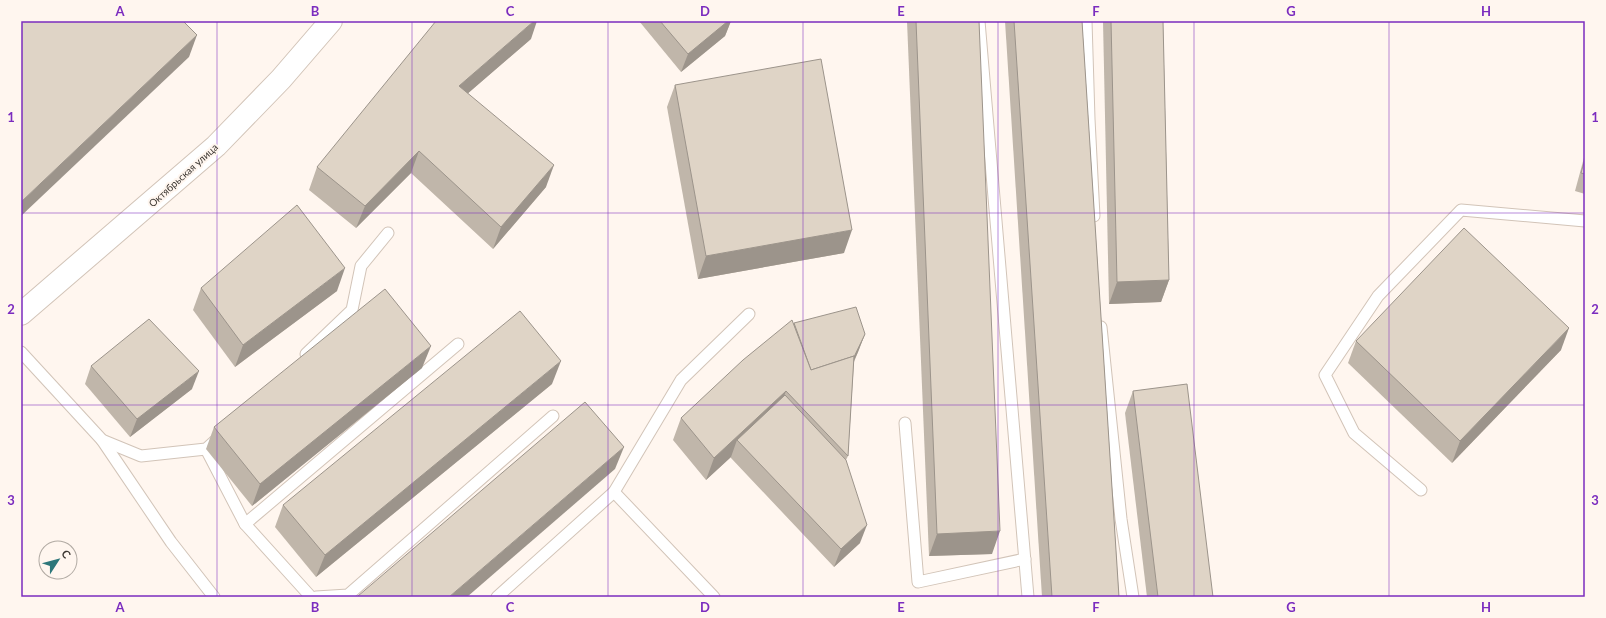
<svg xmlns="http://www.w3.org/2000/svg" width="1606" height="618" viewBox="0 0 1606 618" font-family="Lato,sans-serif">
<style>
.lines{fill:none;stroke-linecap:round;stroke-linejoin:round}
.service-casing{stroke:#d2c4b8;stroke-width:13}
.tertiary-casing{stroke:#d2c4b8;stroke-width:24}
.service{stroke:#fff;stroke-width:11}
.tertiary{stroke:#fff;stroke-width:22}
.wall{fill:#c0b6aa}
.shaded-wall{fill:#9c948b}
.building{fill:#dfd4c6;stroke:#9c948b}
.grid{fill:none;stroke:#7b2cbf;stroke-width:1;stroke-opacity:0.55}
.labels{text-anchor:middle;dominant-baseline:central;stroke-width:4;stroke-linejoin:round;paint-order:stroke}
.street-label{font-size:10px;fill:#3c3732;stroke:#fff6ef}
.neatline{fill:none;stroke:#7b2cbf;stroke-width:1.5}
.grid-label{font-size:13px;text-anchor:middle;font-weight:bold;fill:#7b2cbf}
</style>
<rect width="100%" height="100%" fill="#fff6ef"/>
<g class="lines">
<defs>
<g id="service">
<polyline points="979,21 1028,597"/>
<polyline points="1086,21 1089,119 1094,216"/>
<polyline points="1101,327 1121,519 1133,597"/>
<polyline points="21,352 102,440 141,456 206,449 217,439"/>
<polyline points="306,354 352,310 361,266 388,233"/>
<polyline points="905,423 918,582 1025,559"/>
<polyline points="102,440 171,542 214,597"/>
<polyline points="206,449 245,524 458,344"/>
<polyline points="1421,490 1354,433 1325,375 1378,296 1461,210 1585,221"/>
<polyline points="614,492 681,380 749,314"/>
<polyline points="245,524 311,597"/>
<polyline points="316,597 348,595 553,416"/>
<polyline points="497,597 614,492 714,597"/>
</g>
<polyline id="tertiary" points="21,314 216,146 281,79 331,21"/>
</defs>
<use href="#service" class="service-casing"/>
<use href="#tertiary" class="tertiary-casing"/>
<use href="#service" class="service"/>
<use href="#tertiary" class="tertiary"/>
</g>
<g class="wall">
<polygon points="639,21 731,21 725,36 681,72"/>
<polygon points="907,21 979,21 992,554 929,556"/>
<polygon points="1005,21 1082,21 1119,597 1042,597"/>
<polygon points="1103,21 1163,21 1169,280 1161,302 1109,304"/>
<polygon points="531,39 468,93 546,187 493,249 411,173 356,228 309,190 317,167"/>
<polygon points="675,85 844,253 698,279 667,107"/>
<polygon points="1585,154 1585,194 1575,191"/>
<polygon points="201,288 337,291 235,367 193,310"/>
<polygon points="794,323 865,334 858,352 854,362 848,456 846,460 860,543 834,567 731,458 731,457 706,480 673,440 681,418"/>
<polygon points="1356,341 1561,350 1452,463 1348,363"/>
<polygon points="91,366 192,389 130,437 85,384"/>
<polygon points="422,368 252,506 206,449 214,427"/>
<polygon points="552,384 316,577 275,527 283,505"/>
<polygon points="1133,391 1213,597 1147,597 1125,413"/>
</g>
<g class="shaded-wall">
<polygon points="534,21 537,21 531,39 451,108 459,86"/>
<polygon points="728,21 731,21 725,36 681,72 688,54"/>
<polygon points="197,35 189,57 21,216 21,202"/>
<polygon points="419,151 411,173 356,228 365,206"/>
<polygon points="554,165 546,187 493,249 501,227"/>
<polygon points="852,230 844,253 698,279 706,256"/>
<polygon points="345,268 337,291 235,367 243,345"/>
<polygon points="1169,280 1161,302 1109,304 1117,282"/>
<polygon points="1569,328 1561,350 1452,463 1460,441"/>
<polygon points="865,334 858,352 846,378 803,392"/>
<polygon points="431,346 422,368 252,506 260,484"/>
<polygon points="561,361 552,384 316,577 325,555"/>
<polygon points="199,371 192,389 130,437 137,419"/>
<polygon points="786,391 778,413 737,440 731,457 706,480 714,458"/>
<polygon points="624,447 615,469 467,597 449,597"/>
<polygon points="867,525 860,543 834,567 841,549"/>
<polygon points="1000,531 992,554 929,556 937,534"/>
</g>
<g class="building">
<polygon points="21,21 183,21 197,35 21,202"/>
<polygon points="436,21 534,21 459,86 554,165 501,227 419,151 365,206 317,167"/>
<polygon points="660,21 728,21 688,54"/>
<polygon points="916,21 979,21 1000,531 937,534"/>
<polygon points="1014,21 1082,21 1119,597 1052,597"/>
<polygon points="1111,21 1163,21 1169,280 1117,282"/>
<polygon points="821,59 852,230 706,256 675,85"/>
<polygon points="1585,159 1585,174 1581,173"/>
<polygon points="297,205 345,268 243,345 201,288"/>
<polygon points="1464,228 1569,328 1460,441 1356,341"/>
<polygon points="385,289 431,346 260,484 214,427"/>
<polygon points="856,307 865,334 854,357 854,356 811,370 794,323"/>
<polygon points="520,311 561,361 325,555 283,505"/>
<polygon points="149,319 199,371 137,419 91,366"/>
<polygon points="792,320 811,370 854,356 848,456 786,391 714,458 681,418 743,360"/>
<polygon points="1187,384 1213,597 1158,597 1133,391"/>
<polygon points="785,395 846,460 867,525 841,549 737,440"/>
<polygon points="585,402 624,447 449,597 358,597 358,596"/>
</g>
<path class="grid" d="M217,21V597M412,21V597M608,21V597M803,21V597M998,21V597M1194,21V597M1389,21V597M21,213H1585M21,405H1585"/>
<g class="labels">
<g class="street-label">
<text transform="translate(183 175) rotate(-42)">Октябрьская улица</text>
</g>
</g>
<rect width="1606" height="618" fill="none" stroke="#fff6ef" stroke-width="44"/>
<g transform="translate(58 560) rotate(54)"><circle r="19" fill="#fff6ef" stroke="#b1aaa3"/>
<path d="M0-3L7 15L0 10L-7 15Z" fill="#2d777a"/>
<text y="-6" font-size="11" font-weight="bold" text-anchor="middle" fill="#3c3732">С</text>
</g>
<rect x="22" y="22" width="1562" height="574" class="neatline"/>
<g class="grid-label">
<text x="120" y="16">A</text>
<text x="315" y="16">B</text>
<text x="510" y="16">C</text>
<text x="705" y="16">D</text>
<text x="901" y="16">E</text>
<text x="1096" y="16">F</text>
<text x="1291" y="16">G</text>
<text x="1486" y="16">H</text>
<text x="11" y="122">1</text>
<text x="1595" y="122">1</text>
<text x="11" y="314">2</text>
<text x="1595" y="314">2</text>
<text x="11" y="505">3</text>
<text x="1595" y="505">3</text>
<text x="120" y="612">A</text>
<text x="315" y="612">B</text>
<text x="510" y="612">C</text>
<text x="705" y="612">D</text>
<text x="901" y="612">E</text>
<text x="1096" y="612">F</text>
<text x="1291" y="612">G</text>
<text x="1486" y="612">H</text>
</g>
</svg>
